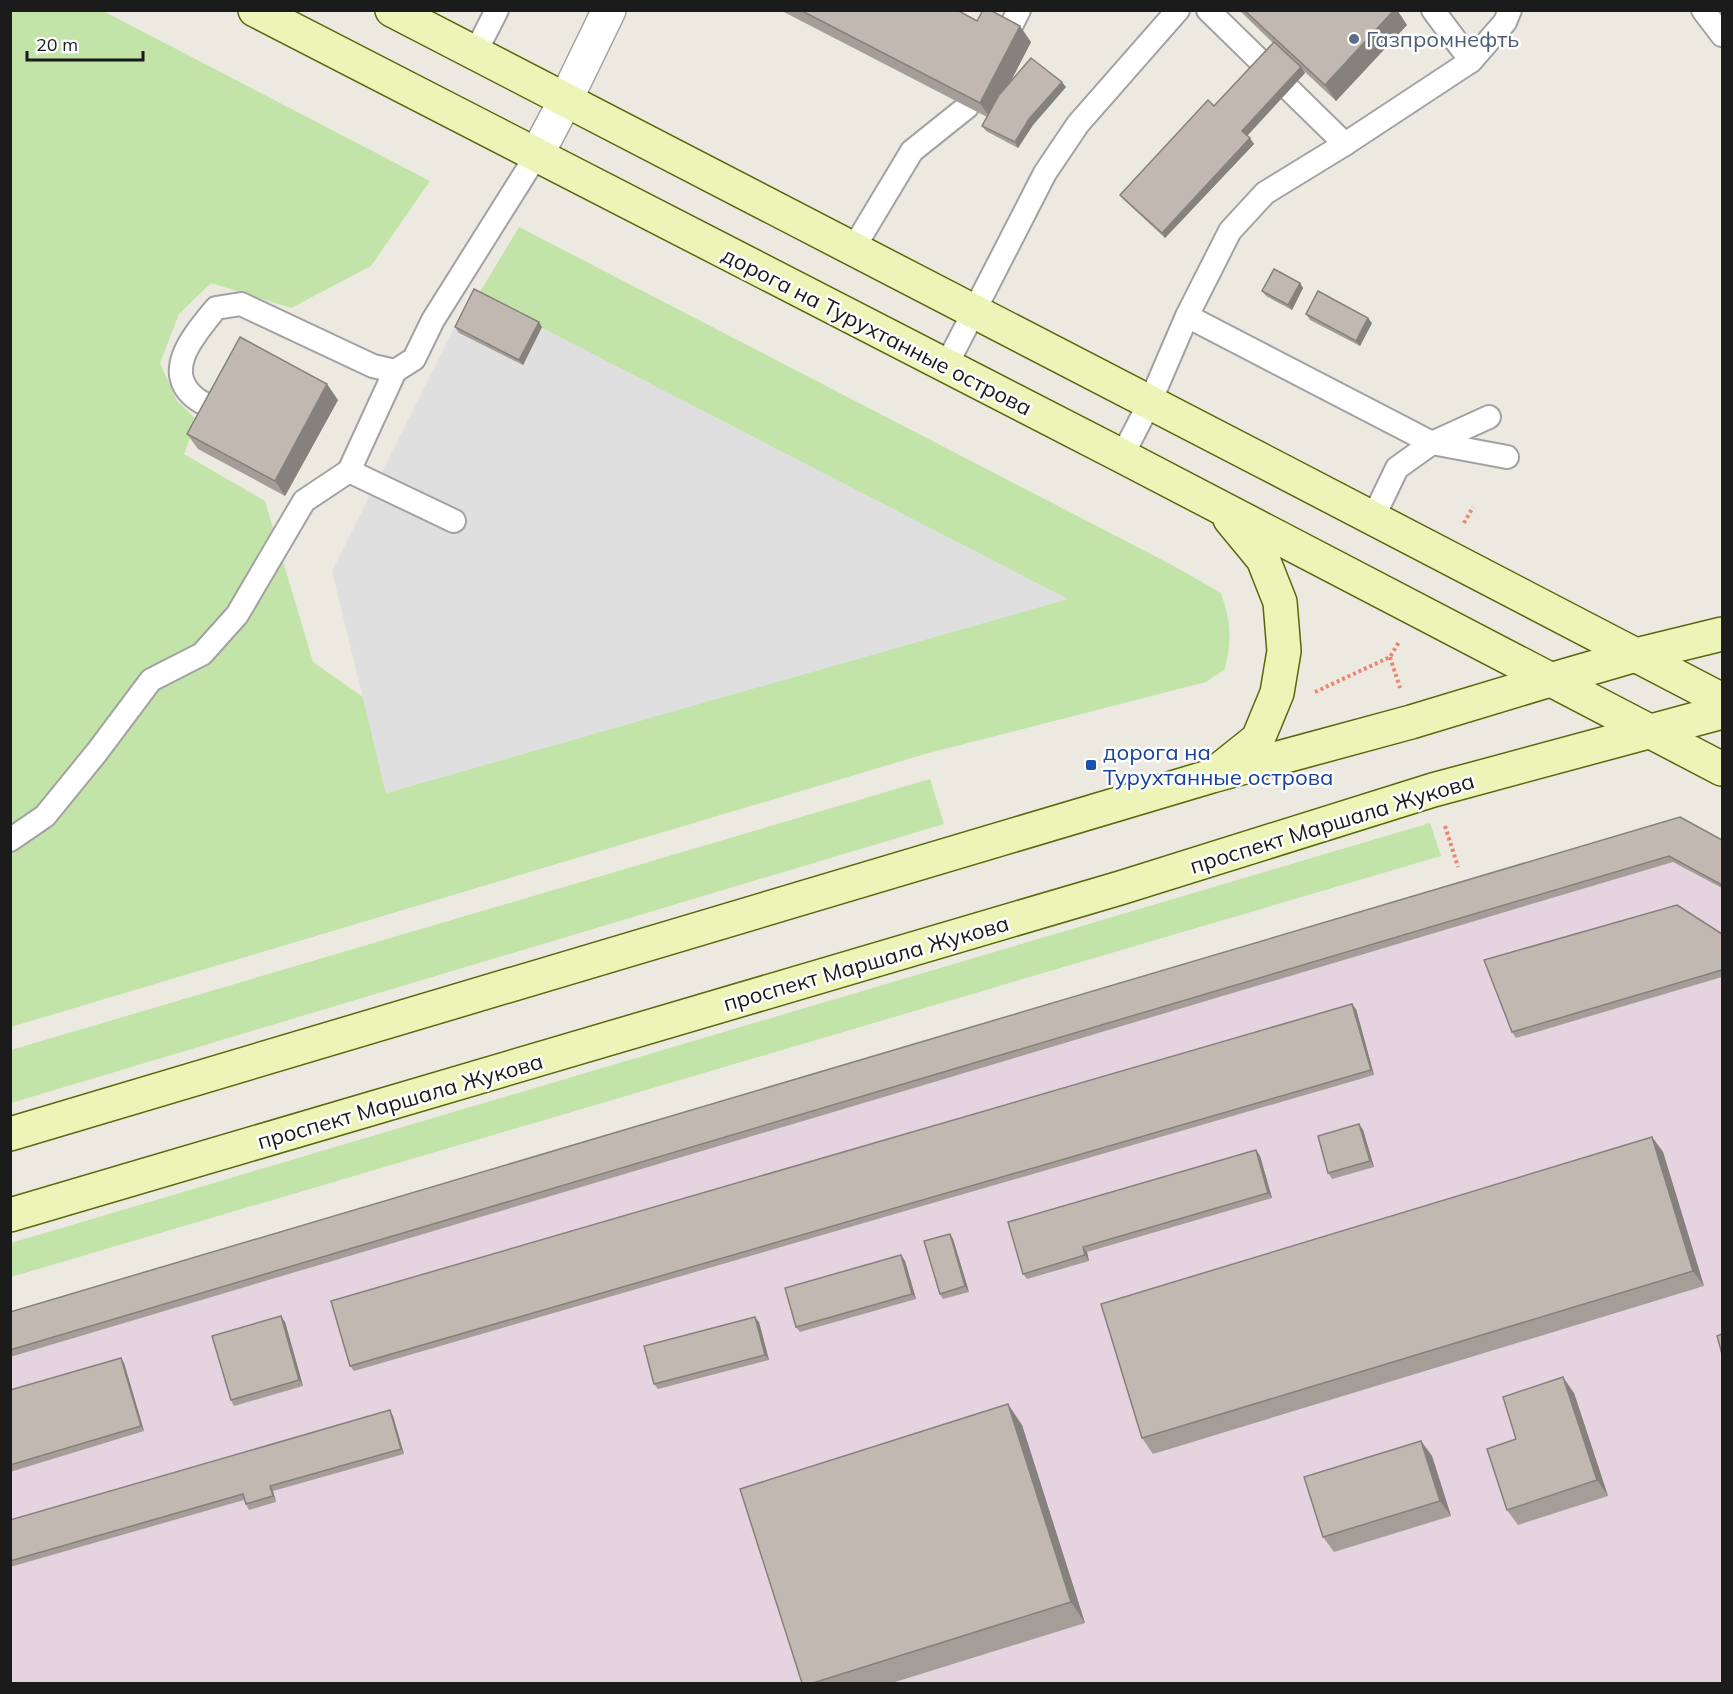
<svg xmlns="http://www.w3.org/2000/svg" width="1733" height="1694" viewBox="0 0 1733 1694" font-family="Mulish,sans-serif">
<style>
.industrial{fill:#e5d3e0}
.grass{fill:#c2e4a9}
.parking{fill:#dfdfdf}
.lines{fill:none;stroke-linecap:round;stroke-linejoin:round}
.lane-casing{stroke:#a2a2a2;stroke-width:26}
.street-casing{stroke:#a2a2a2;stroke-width:36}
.secondary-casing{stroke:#58680c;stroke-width:36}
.path{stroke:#f0846e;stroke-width:4;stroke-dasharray:3 3;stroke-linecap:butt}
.lane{stroke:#fff;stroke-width:22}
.street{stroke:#fff;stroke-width:33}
.secondary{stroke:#edf4b7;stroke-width:33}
.wall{fill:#a59e98}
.shaded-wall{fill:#86817c}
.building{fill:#c0b8b1;stroke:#86817c;stroke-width:1.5}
.service-dot{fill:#5c6f8a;stroke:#fff;stroke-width:2}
.transit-dot{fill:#1a4fb4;stroke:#fff;stroke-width:2}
.labels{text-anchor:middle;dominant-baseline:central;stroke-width:5;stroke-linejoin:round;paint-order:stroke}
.service-label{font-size:22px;fill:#4e5e75;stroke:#fff;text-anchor:start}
.street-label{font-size:22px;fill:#1b1b1b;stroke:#fff}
.transit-label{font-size:22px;fill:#164399;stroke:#fff;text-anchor:start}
</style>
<rect width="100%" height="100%" fill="#ece9e1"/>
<polygon class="industrial" points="1722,842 1722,1683 11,1684 11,1318"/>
<g class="grass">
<path d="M11,11H103L430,181L371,266L291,308L211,283L179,314L160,363L177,401L197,420L184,454L265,501L313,662L363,697L386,793L1067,599L478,295L519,227L1172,565L1221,593C1231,623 1232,637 1225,669L1206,682L925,754L11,1027Z"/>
<polygon points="930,779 944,824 11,1103 11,1050"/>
<polygon points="1430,823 1441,856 11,1277 11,1243"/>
</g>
<polygon class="parking" points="472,292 1068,599 386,793 332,571"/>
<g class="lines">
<defs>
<g id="lane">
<polyline points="1208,10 1345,144"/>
<polyline points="1703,10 1722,35"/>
<polyline points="1009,30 1019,10"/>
<polyline points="475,53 497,10"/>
<polyline points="1471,61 1505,22 1510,10"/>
<polyline points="853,249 912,151 967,107"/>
<polyline points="1187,316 1432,443 1507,457"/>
<polyline points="946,366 1045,173 1078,124 1178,10"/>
<path d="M219,411C211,407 201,403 194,397C162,369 196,333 216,308L241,304L373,366L395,371"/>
<polyline points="1122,456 1150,402 1187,316 1230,231 1265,193 1345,144 1471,61 1433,10"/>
<polyline points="1373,518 1397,468 1432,443 1489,417"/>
<polyline points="454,521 349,471 395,371 414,359 433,320 536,156"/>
<polyline points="10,840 45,816 97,752 151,680 202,654 237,615 304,501 349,471"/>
</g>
<polyline id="street" points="536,156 565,101 609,10"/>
<g id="secondary">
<polyline points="255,10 1122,456 1722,769"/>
<polyline points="392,10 1261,460 1722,700"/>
<polyline points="1223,767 1258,739 1277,693 1284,651 1280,602 1263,559 1230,519"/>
<polyline points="10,1134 1212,776 1411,722 1550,680 1636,655 1722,634"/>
<polyline points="10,1215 1120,888 1433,790 1722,712"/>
</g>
</defs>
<use href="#lane" class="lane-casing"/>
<use href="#street" class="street-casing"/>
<use href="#secondary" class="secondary-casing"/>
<g class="path">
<polyline points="1464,523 1473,507"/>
<polyline points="1390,657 1400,688"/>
<polyline points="1315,692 1390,657 1399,642"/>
<polyline points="1445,826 1458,867"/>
</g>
<use href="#lane" class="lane"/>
<use href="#street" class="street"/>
<use href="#secondary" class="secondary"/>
</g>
<g class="wall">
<polygon points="780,10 963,10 962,13 977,21 1031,42 1010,83 1066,87 1033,125 1018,148 986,131 982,126 987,117"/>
<polygon points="1239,10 1397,10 1407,25 1336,101 1304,71 1305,73 1247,136 1254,144 1165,238 1124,200 1120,195 1214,106 1273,43"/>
<polygon points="1300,283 1303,288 1292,310 1266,296 1262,291"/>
<polygon points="1306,314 1372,323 1360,346 1310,320"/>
<polygon points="455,327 542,327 523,365 459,333"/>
<polygon points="338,400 285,496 198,449 187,434"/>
<polygon points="1722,840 1722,888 1673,862 10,1357 10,1312"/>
<polygon points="1722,934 1722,977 1516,1038 1512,1032"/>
<polygon points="1356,1009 1374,1075 354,1371 350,1366"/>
<polygon points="1359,1124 1363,1130 1374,1167 1332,1179 1328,1173"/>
<polygon points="1652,1137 1663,1152 1704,1286 1153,1454 1142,1438"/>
<polygon points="1256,1150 1260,1156 1272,1198 1087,1252 1089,1261 1027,1279 1023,1274"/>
<polygon points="950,1234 953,1239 969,1292 943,1299 940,1294"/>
<polygon points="901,1255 905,1261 916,1299 800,1332 796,1327"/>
<polygon points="285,1322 303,1386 234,1406 231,1400"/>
<polygon points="759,1322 769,1360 658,1389 654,1384"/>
<polygon points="124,1363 144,1431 10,1472 10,1390"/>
<polygon points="1574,1393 1608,1496 1518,1525 1507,1510 1516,1439"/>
<polygon points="393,1416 404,1454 273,1491 276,1502 249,1510 244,1500 10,1567 10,1520"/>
<polygon points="1022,1425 1085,1623 892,1683 802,1683"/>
<polygon points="1421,1441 1432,1456 1451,1516 1334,1552 1323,1537"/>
</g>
<g class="shaded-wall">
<polygon points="1394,10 1397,10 1407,25 1336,101 1325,85"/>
<polygon points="1020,26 1031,42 991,119 980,103"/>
<polygon points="1301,67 1305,73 1246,137 1242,131"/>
<polygon points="1062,82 1066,87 1033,125 1018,148 1015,142 1029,119"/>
<polygon points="1250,138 1254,144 1165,238 1162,233"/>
<polygon points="1300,283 1303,288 1292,310 1288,305"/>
<polygon points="1368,318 1372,323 1360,346 1356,341"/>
<polygon points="539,322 542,327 523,365 519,360"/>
<polygon points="327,384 338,400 285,496 275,481"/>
<polygon points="1352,1004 1356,1009 1374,1075 1371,1070"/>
<polygon points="1359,1124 1363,1130 1374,1167 1370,1161"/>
<polygon points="1652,1137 1663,1152 1704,1286 1693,1271"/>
<polygon points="1256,1150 1260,1156 1272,1198 1268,1193"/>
<polygon points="950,1234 953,1239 969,1292 965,1286"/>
<polygon points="1083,1247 1087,1252 1089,1261 1085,1255"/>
<polygon points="901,1255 905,1261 916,1299 912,1294"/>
<polygon points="281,1316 285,1322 303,1386 299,1380"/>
<polygon points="755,1317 759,1322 769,1360 765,1355"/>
<polygon points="121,1358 124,1363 144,1431 141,1426"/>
<polygon points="1563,1377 1574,1393 1608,1496 1597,1480"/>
<polygon points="1008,1404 1022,1425 1085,1623 1071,1602"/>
<polygon points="390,1410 393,1416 404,1454 401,1449"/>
<polygon points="1421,1441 1432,1456 1451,1516 1440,1501"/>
<polygon points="270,1486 273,1491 276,1502 273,1496"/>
</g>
<g class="building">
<polygon points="800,10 957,10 977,21 983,10 990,10 1020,26 980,103"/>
<polygon points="1244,10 1394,10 1325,85"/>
<polygon points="1274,42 1301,67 1242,131 1250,138 1162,233 1120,195 1208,100 1214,106"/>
<polygon points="1031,58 1062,82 1029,119 1015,142 982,126 999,95"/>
<polygon points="1274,269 1300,283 1288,305 1262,291"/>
<polygon points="474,289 539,322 519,360 455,327"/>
<polygon points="1318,291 1368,318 1356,341 1306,314"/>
<polygon points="240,337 327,384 275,481 187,434"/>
<polygon points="1680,817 1722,840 1722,885 1669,856 10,1350 10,1312"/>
<polygon points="1677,905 1722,934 1722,970 1512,1032 1484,960"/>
<polygon points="1352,1004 1371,1070 350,1366 331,1301"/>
<polygon points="1359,1124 1370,1161 1328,1173 1318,1136"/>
<polygon points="1652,1137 1693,1271 1142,1438 1101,1304"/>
<polygon points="1256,1150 1268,1193 1083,1247 1085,1255 1023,1274 1008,1222"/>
<polygon points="950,1234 965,1286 940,1294 924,1241"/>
<polygon points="901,1255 912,1294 796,1327 785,1288"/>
<polygon points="281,1316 299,1380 231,1400 212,1336"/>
<polygon points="755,1317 765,1355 654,1384 644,1346"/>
<polygon points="1722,1334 1722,1354 1717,1336"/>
<polygon points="121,1358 141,1426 10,1465 10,1390"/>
<polygon points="1563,1377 1597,1480 1507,1510 1487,1449 1516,1439 1503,1397"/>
<polygon points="1008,1404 1071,1602 813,1683 802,1683 740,1489"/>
<polygon points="390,1410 401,1449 270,1486 273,1496 246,1504 243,1494 10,1561 10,1520"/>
<polygon points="1421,1441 1440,1501 1323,1537 1304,1477"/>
</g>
<circle class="service-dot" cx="1354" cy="39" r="6"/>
<rect class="transit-dot" x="1085" y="759" width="12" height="12" rx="3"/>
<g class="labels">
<g class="service-label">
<text x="1366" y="39">Газпромнефть</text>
</g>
<g class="street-label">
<text transform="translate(877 331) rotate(27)">дорога на Турухтанные острова</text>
<text transform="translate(1332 823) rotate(-17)">проспект Маршала Жукова</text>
<text transform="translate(866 963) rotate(-16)">проспект Маршала Жукова</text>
<text transform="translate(400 1101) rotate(-16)">проспект Маршала Жукова</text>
</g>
<g class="transit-label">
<text x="1103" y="752">дорога на<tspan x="1103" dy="25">Турухтанные острова</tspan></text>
</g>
</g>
<rect width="1733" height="1694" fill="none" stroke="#1b1b1b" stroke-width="24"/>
<path d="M27 51v9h116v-9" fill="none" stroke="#1b1b1b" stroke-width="3"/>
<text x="36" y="51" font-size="18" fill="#1b1b1b" stroke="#ffffff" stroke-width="4.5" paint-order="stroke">20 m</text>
</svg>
